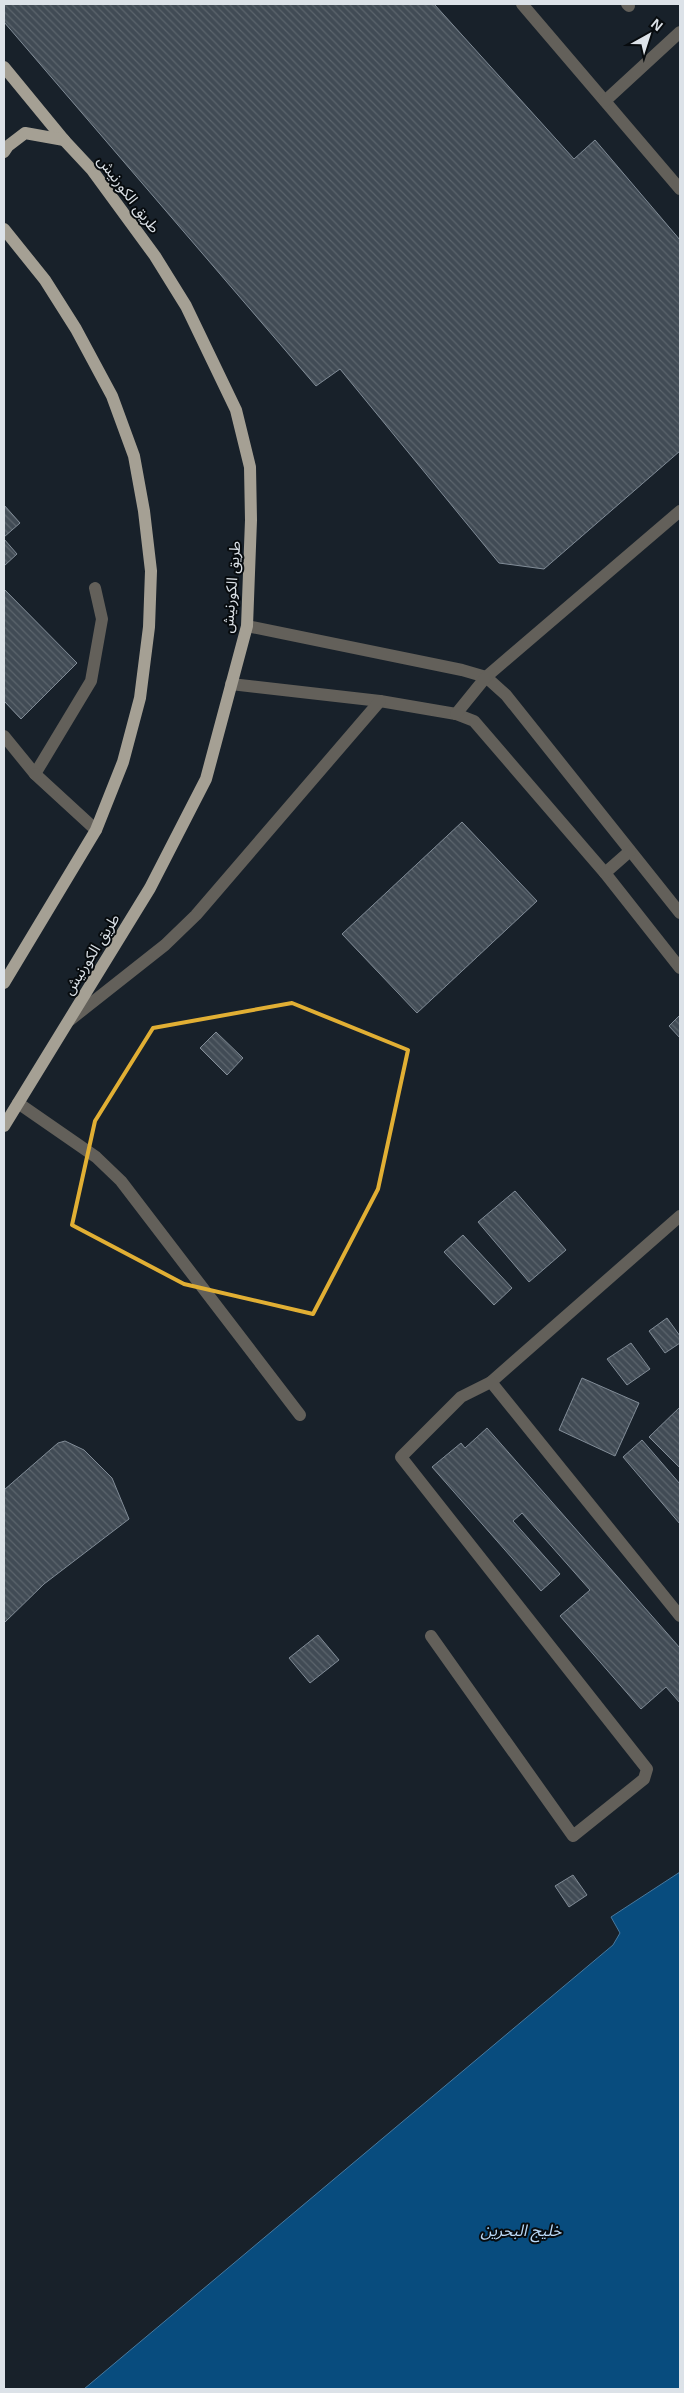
<svg xmlns="http://www.w3.org/2000/svg" width="684" height="2393" viewBox="0 0 684 2393" font-family="Helvetica,'Noto Sans Arabic',sans-serif">
<style>
.water{fill:#084c7e;stroke:#48799e}
.building{fill:url(#building-back-hatch);stroke:#818c97}
.lines{fill:none;stroke-linecap:round;stroke-linejoin:round}
.lane{stroke:#63605a;stroke-width:12}
.street{stroke:#63605a;stroke-width:12}
.primary{stroke:#a5a094;stroke-width:12}
.marked{fill:none;stroke:#e1af34;stroke-width:4;stroke-linejoin:round}
.labels{text-anchor:middle;dominant-baseline:central;stroke-width:4;stroke-linejoin:round;paint-order:stroke}
.street-label{font-size:15px;fill:#dce2e8;stroke:#070b0e}
.water-label{font-size:16px;font-style:italic;fill:#bbdaf8;stroke:#070b0e}
</style>
<defs>
<pattern id="building-back-hatch" width="6" height="6" patternUnits="userSpaceOnUse" patternTransform="scale(1.25)"><rect width="6" height="6" fill="#414b55"/><path d="M-1 5l2 2M0 0l6 6M5-1l2 2" fill="none" stroke="#5c656d"/></pattern>
</defs>
<rect width="100%" height="100%" fill="#18212a"/>
<polygon class="water" points="680,1872 680,2389 84,2389 613,1945 620,1933 611,1917"/>
<g class="building">
<polygon points="4,4 434,4 574,159 595,140 680,240 680,451 544,569 499,563 340,369 316,386 4,22"/>
<polygon points="4,505 20,523 4,537"/>
<polygon points="4,539 17,554 4,566"/>
<polygon points="4,589 77,663 21,719 4,701"/>
<polygon points="462,822 537,901 417,1013 342,934"/>
<polygon points="680,1015 680,1038 669,1026"/>
<polygon points="216,1032 243,1058 227,1075 200,1048"/>
<polygon points="515,1191 566,1250 529,1282 478,1222"/>
<polygon points="463,1235 512,1288 494,1305 444,1252"/>
<polygon points="667,1318 680,1336 680,1343 665,1353 649,1331"/>
<polygon points="631,1343 650,1369 627,1385 607,1359"/>
<polygon points="582,1378 639,1403 615,1456 559,1430"/>
<polygon points="680,1407 680,1468 649,1437"/>
<polygon points="487,1428 680,1648 680,1703 666,1687 641,1709 560,1616 590,1590 522,1513 513,1521 560,1574 541,1591 432,1467 461,1443 465,1448"/>
<polygon points="642,1440 680,1484 680,1524 623,1457"/>
<polygon points="65,1441 84,1450 112,1478 129,1519 44,1584 4,1623 4,1490 58,1443"/>
<polygon points="318,1635 339,1660 310,1683 289,1658"/>
<polygon points="573,1875 587,1895 569,1907 555,1886"/>
</g>
<g class="lines">
<g class="lane">
<polyline points="522,4 680,189"/>
<polyline points="627,4 629,6"/>
<polyline points="605,101 680,32"/>
<polyline points="247,626 462,670 486,677 506,695 680,913"/>
<polyline points="231,684 380,701 456,714 474,721 605,873 680,968"/>
<polyline points="456,714 486,677 680,511"/>
<polyline points="4,736 35,774 91,681 102,619 95,588"/>
<polyline points="35,774 96,830"/>
<polyline points="605,873 630,851"/>
<polyline points="70,1020 165,945 196,915 380,701"/>
<polyline points="18,1103 96,1157 121,1181 300,1415"/>
<polyline points="491,1382 680,1216"/>
</g>
<polyline class="street" points="431,1636 573,1836 644,1779 647,1769 401,1457 461,1397 491,1382 680,1616"/>
<g class="primary">
<polyline points="4,67 64,140 92,170 155,256 186,306 236,410 250,467 251,520 247,626 206,779 150,888 4,1126"/>
<polyline points="4,152 8,146 25,133 64,140"/>
<polyline points="4,229 45,280 76,329 112,396 134,456 144,511 151,571 149,627 140,698 123,762 96,830 4,983"/>
</g>
</g>
<path class="marked" d="M292,1003L408,1050L378,1189L313,1314L184,1284L72,1225L95,1121L153,1028Z"/>
<g class="labels">
<g class="street-label">
<text transform="translate(129 194) rotate(53)">طريق الكورنيش</text>
<text transform="translate(231 587) rotate(-85)">طريق الكورنيش</text>
<text transform="translate(91 954) rotate(-58)">طريق الكورنيش</text>
</g>
<g class="water-label">
<text x="521" y="2230">خليج البحرين</text>
</g>
</g>
<rect width="684" height="2393" fill="none" stroke="#dce2e8" stroke-width="10"/>
<g transform="translate(649 35) rotate(39)" stroke="#070b0e" stroke-width="4" paint-order="stroke">
<path d="M0-4L9 19L0 12L-9 19Z" fill="#dce2e8"/>
<text y="-8" font-size="14" font-weight="bold" text-anchor="middle" fill="#dce2e8">N</text>
</g>
</svg>
